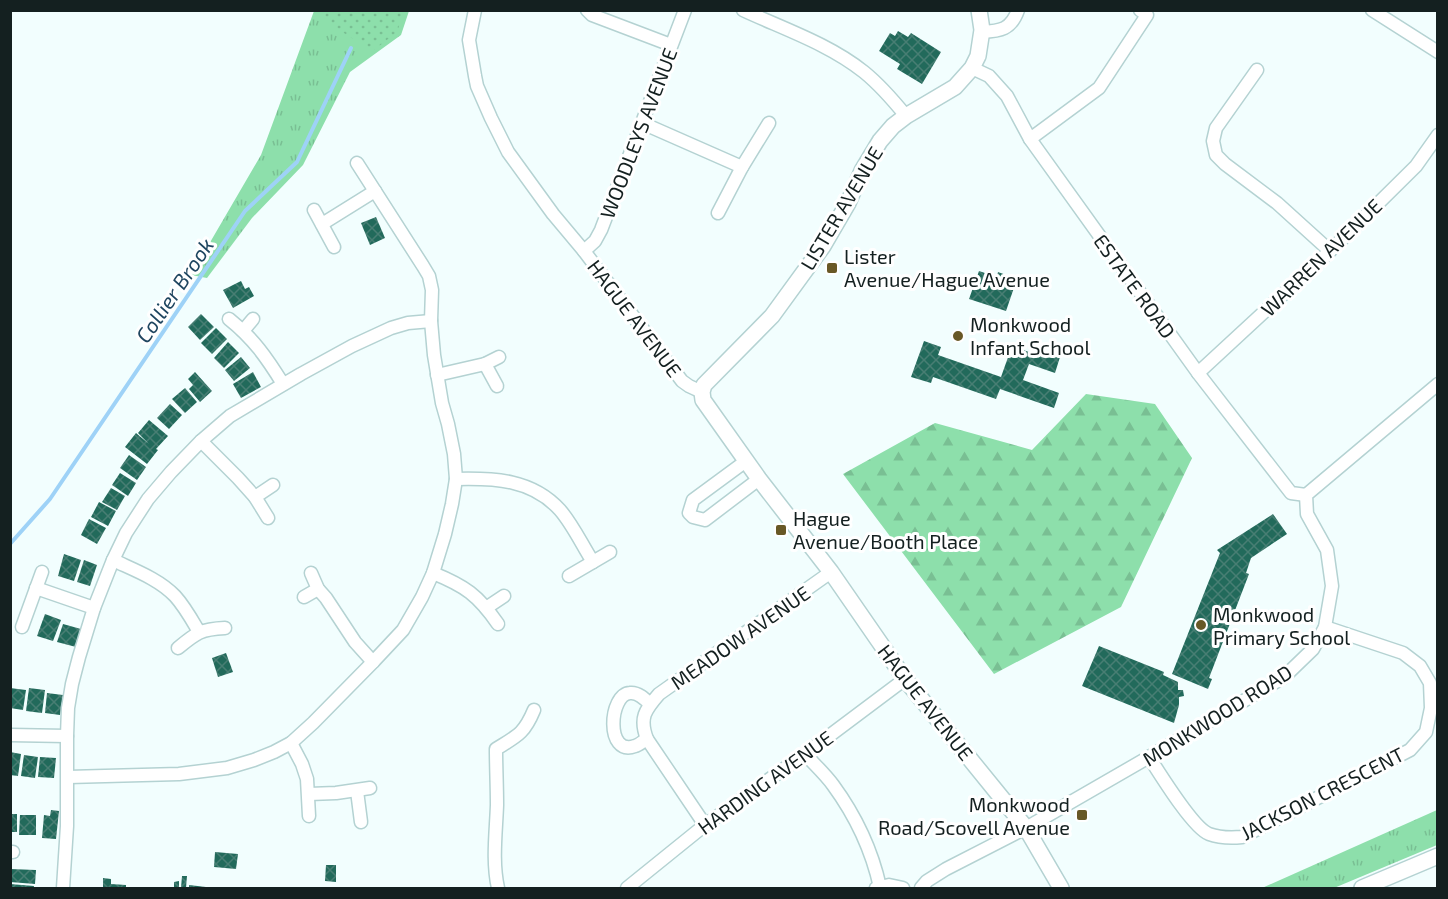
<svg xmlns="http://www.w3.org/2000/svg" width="1448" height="899" viewBox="0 0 1448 899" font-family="'Exo 2',sans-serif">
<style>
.grass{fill:url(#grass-tufts)}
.forest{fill:url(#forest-firs)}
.park{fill:url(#park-dots)}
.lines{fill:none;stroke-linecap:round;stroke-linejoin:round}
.stream{stroke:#9ed2f7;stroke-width:4}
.building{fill:url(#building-cross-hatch)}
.minor-casing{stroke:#b4d2d2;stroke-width:15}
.tertiary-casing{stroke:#b4d2d2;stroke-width:18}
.minor{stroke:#fff;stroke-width:12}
.tertiary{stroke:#fff;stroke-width:15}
.poi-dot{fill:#685826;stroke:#fff;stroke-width:2}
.labels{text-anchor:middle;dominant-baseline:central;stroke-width:6;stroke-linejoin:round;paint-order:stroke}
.street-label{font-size:20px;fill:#142020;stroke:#fff}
.poi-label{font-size:20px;fill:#142020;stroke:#fff;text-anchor:start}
.water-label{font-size:21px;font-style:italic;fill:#1f4660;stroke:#fff}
</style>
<defs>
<pattern id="grass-tufts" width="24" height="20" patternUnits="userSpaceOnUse" patternTransform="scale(1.5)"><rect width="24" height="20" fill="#8ddfab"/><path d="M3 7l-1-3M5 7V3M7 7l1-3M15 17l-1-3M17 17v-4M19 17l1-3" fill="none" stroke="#79bf93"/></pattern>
<pattern id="forest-firs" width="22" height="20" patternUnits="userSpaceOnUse" patternTransform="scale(1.5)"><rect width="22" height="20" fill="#8ddfab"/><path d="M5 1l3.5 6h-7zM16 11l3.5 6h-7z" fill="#79bf93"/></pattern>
<pattern id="park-dots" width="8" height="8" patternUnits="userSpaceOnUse" patternTransform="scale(1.5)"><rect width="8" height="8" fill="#8ddfab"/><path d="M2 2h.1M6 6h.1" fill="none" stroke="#79bf93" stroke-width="1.8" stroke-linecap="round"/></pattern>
<pattern id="building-cross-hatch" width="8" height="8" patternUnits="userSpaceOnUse" patternTransform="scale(1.5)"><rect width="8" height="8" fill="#226a5b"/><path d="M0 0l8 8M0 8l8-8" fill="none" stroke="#487e73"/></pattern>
</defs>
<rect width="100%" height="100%" fill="#f2fefe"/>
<g class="grass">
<polygon points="314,11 409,11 401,35 350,72 303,165 252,218 207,278 191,275 261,155"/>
<polygon points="1437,810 1437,845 1334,888 1262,888"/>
</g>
<polygon class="forest" points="1086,394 1155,404 1192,458 1121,607 994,674 843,474 935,423 1032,450"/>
<polygon class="park" points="315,11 404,11 397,32 374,50 348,36"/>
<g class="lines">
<polyline class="stream" points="10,544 50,499 245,211 297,162 351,48"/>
</g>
<g class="building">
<polygon points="898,31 908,37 911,33 941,52 922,84 897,69 900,64 879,51 890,33 895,36"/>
<polygon points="376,217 385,238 370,245 361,223"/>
<polygon points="979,271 997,277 998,272 1017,279 1006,311 969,299"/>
<polygon points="241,281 245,289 249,287 254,296 233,308 223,290"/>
<polygon points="201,314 214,327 200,340 188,327"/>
<polygon points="216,328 227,339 212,354 201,343"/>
<polygon points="924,341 941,347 938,355 1001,377 1012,346 1046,358 1048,353 1060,357 1055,373 1029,364 1023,380 1059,393 1054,408 1000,389 996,399 933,377 931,383 911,377"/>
<polygon points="228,342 239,353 224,368 214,358"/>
<polygon points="241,357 250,368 234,381 225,370"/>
<polygon points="195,372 212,391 200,402 189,389 193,385 188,379"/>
<polygon points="253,372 261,387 241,398 233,384"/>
<polygon points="185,388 197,402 185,413 172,399"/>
<polygon points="170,404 182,415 169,429 157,418"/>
<polygon points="149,420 168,436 156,449 158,450 147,464 125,447 136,433 149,444 138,433"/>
<polygon points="129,455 146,467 137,480 120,468"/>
<polygon points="120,473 136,483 128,496 112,485"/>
<polygon points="111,488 125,496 117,510 102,502"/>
<polygon points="99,502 116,511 108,526 91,517"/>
<polygon points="1273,514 1287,534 1251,558 1246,573 1249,574 1209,678 1212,679 1208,689 1172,674 1220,553 1217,550"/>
<polygon points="89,519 106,528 97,544 81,535"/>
<polygon points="64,554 81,560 74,581 58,576"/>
<polygon points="84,560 97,565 90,586 77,582"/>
<polygon points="45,614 61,620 53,641 37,636"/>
<polygon points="63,624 81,629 76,647 57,642"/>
<polygon points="1099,646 1164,672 1163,675 1178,682 1178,690 1183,690 1184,696 1179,697 1179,705 1174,723 1082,686"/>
<polygon points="226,653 233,672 218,677 212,658"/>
<polygon points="10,688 26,690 23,710 10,708"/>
<polygon points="29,688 45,690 42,713 26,711"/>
<polygon points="47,693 63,695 60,715 45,713"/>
<polygon points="10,752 21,754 18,776 10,775"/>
<polygon points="24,755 38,757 35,778 21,776"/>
<polygon points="40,757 56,758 54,778 38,777"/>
<polygon points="51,810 59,811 56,839 42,838 44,815 50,816"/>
<rect x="10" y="814" width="7" height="18"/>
<polygon points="20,815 36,815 36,835 19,835"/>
<polygon points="215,852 238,854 236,869 214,867"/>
<polygon points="326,865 336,865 336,882 325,881"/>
<polygon points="10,869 36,870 35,884 10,882"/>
<polygon points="182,876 187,876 186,888 181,888"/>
<polygon points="103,878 111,879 111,884 126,885 126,888 103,888"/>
<polygon points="179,881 179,888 174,888 174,882"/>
<polygon points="10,884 34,886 34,888 10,888"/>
<polygon points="189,885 206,887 206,888 189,888"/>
</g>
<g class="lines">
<defs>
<g id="minor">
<polyline points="475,10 469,40 475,76 477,86 491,118 508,152 553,214 584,251 682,381 689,386 702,392"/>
<polyline points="587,10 592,15 671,45"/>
<path d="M743,10C784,29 829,44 864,72C880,85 893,100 906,116"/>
<polyline points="1372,10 1438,52"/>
<path d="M982,32C1000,31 1011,30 1018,10"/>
<polyline points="972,68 989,76 1007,96 1030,139 1198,373 1291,493 1306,495"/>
<polyline points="1257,70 1216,128 1213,141 1216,155 1225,164 1277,203 1330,251"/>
<polyline points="642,123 742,167"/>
<polyline points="1030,139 1099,88 1147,15 1140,10"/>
<polyline points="314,210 334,247"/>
<polyline points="718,213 742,167 769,123"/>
<polyline points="322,224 375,191"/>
<polyline points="584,251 595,241 601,230 685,10"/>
<path d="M229,319C253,338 267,358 283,384"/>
<polyline points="243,331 253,319"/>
<polyline points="485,364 497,386"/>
<polyline points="1198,373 1330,251 1416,166 1438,135"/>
<polyline points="437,375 485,364 499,357"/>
<polyline points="201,441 238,478 255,497 268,518"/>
<polyline points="746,461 693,500 689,513 693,517 705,520 759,479"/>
<path d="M456,479C494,478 532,479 560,510C573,525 582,545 593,562"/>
<polyline points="255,497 273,485"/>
<path d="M113,560C134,570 159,579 175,596C185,607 192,620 199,632"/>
<polyline points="311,573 318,589 326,598 355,642 373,662"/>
<path d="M433,573C465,586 478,595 498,624"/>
<polyline points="569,576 610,552"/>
<polyline points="36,588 94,608"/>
<polyline points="304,597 318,589"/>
<polyline points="486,608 504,596"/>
<polyline points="22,627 42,572"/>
<path d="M178,648C196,633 201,629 225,628"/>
<polyline points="10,735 67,736"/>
<path d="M647,739C643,741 639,745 635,746C605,757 609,694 630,693C638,692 645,699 650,704"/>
<polyline points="291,743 302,764 307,779 309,816"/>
<path d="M805,754C814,764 825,774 833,785C855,815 872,851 880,887"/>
<path d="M1149,757C1160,774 1193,828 1209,834C1220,838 1231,838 1242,837L1410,750L1426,732L1431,708L1430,683L1420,666L1403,653L1325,627"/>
<polyline points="68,777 179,774 227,768 254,760 274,752 291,743 313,723 373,662 403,630 422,597 433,573 445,534 452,504 456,479 454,454 448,424 442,403 434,355 431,321 432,290 429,276 423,266 357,163"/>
<polyline points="357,791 361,822"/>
<polyline points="309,794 336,793 370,788"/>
<path d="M705,825L647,739C639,718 645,710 659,694L831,572"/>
<polyline points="10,852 13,852"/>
<polyline points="63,888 67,826 67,736 68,708 72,684 79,657 94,608 113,560 126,533 148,499 171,472 201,441 230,416 301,374 352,346 391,328 408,323 431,321"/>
<path d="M498,888C492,861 496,833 497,805C497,786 496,767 496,749C517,736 524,734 534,710"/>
<polyline points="627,888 705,825 805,754 905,679"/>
<polyline points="876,888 889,885 903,888"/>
<polyline points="921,888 927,881 946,869 1026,828 1149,757 1284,677 1313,649 1325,627 1332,586 1327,550 1307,514 1306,495 1438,384"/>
</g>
<g id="tertiary">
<polyline points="979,10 982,30 978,56 972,68 955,87 906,116 893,126 880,141 862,171 848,203 823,246 772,316 704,385 702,392 703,400 759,479 831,572 905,679 1026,828 1061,888"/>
<polyline points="1362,888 1438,856"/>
</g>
</defs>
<use href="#minor" class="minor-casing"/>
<use href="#tertiary" class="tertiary-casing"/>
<use href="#minor" class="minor"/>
<use href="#tertiary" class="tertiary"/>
</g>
<g class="poi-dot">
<rect x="826" y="262" width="12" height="12" rx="3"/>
<circle cx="958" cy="336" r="6"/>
<rect x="775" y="524" width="12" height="12" rx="3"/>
<circle cx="1201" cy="625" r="6"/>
<rect x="1076" y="809" width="12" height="12" rx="3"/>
</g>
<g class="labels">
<g class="street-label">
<text transform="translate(638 133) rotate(-69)">WOODLEYS AVENUE</text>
<text transform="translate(841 208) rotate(-59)">LISTER AVENUE</text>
<text transform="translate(1321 257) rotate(-44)">WARREN AVENUE</text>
<text transform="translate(1135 286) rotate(54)">ESTATE ROAD</text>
<text transform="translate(635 318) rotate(53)">HAGUE AVENUE</text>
<text transform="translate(740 637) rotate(-35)">MEADOW AVENUE</text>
<text transform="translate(926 702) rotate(52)">HAGUE AVENUE</text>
<text transform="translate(1217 715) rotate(-32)">MONKWOOD ROAD</text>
<text transform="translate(765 782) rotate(-36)">HARDING AVENUE</text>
<text transform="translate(1322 793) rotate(-27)">JACKSON CRESCENT</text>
</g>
<g class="poi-label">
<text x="844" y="256">Lister<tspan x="844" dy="23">Avenue/Hague Avenue</tspan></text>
<text x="970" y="324">Monkwood<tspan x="970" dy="23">Infant School</tspan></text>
<text x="793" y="518">Hague<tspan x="793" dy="23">Avenue/Booth Place</tspan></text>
<text x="1213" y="614">Monkwood<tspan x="1213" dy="23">Primary School</tspan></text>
<text x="1070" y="804" text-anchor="end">Monkwood<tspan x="1070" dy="23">Road/Scovell Avenue</tspan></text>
</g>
<g class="water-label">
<text transform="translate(174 290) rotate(-56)">Collier Brook</text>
</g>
</g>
<rect width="1448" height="899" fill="none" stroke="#142020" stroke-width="24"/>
</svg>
